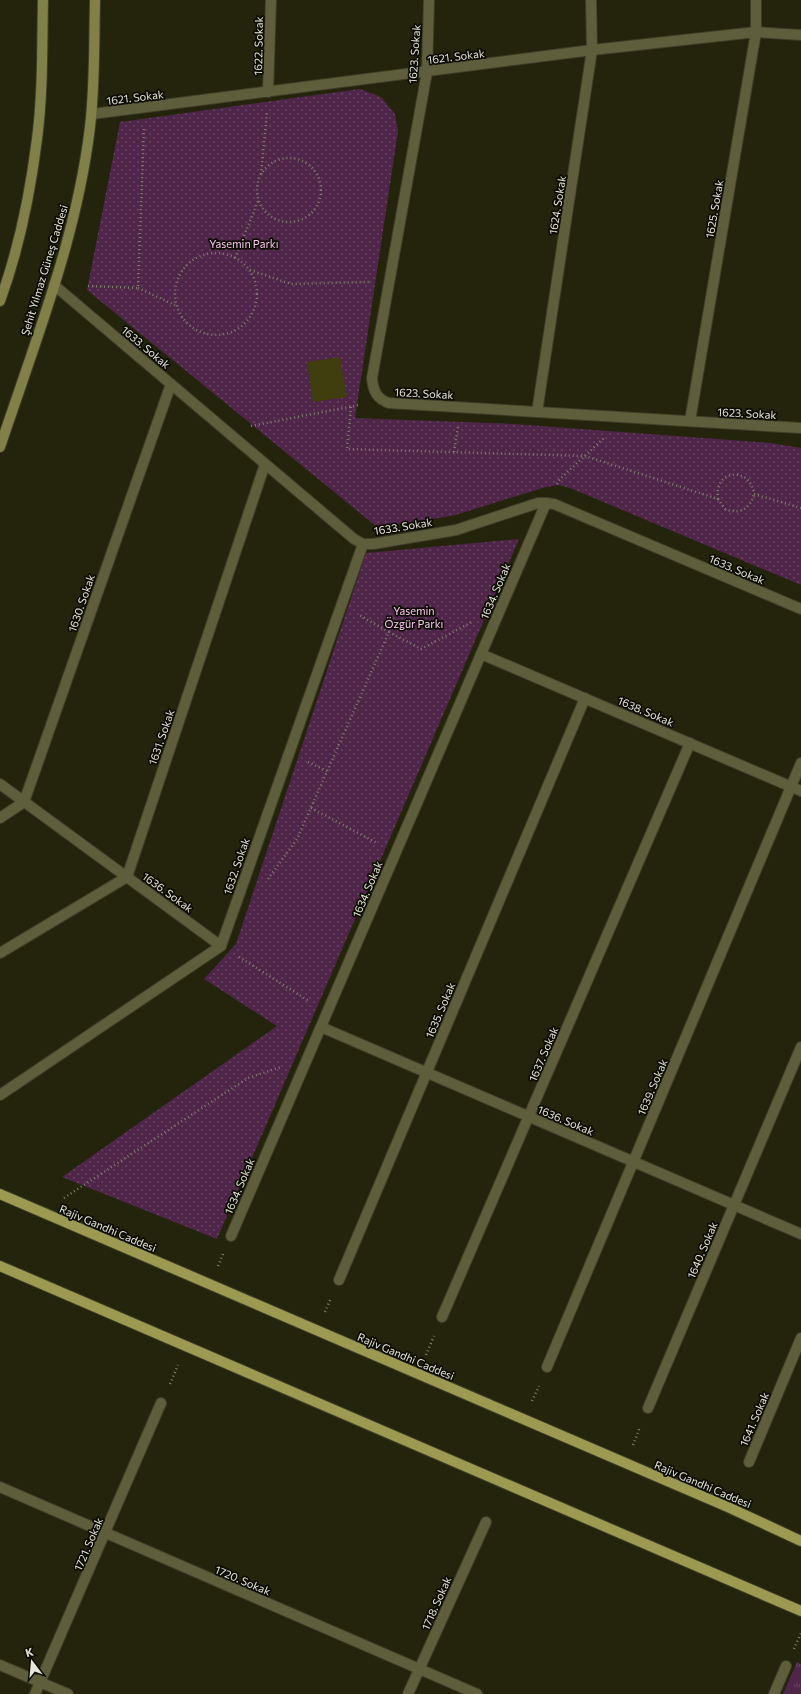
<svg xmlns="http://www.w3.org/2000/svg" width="801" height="1694" viewBox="0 0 801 1694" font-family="Commissioner,sans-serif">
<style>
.grass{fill:url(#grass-tufts)}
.park{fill:url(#park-dots)}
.building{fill:#403e0e}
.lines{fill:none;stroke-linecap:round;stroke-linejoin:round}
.minor-casing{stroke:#3f3e29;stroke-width:12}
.secondary-casing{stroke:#3f3e29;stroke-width:12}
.primary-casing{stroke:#3f3e29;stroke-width:12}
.path{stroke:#7f7f6c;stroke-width:2.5;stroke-dasharray:1 3;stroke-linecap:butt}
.minor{stroke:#5f5e3c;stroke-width:10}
.secondary{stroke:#818049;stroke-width:10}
.primary{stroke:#9c9a51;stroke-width:10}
.labels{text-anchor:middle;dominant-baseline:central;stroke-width:3.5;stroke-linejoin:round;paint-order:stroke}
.street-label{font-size:11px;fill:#e6e6d8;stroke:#0c0c04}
.park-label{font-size:11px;fill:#fdc6f3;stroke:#0c0c04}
</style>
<defs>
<pattern id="grass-tufts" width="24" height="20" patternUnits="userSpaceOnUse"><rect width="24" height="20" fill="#4f2649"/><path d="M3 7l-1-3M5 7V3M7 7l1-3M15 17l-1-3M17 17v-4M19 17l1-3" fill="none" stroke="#684662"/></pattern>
<pattern id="park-dots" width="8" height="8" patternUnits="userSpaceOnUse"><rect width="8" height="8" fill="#4f2649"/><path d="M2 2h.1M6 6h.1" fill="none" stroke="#684662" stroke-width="1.8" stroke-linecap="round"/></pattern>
</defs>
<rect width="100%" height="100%" fill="#24230c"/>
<polygon class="grass" points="797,1662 801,1664 801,1694 783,1694"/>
<g class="park">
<polygon points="360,89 381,97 395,114 398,131 355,418 514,424 771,443 801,448 801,585 570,488 559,485 546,487 452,516 377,527 87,290 120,122"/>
<polygon points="519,539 217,1239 62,1177 277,1026 204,979 236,944 366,553"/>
</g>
<polygon class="building" points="340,357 347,397 313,402 307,362"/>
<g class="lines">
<defs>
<g id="minor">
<path d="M429,0L427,72L372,378C373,391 377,399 389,403L801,428"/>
<polyline points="268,92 271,0"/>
<polyline points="92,114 592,50 756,32 801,35"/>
<polyline points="54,285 354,539 363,544 373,544 456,530 538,503 546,503 554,504 801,609"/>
<polyline points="537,412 592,50 591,0"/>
<polyline points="690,421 756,32 756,0"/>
<polyline points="481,654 801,791"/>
<polyline points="0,784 221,946"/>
<polyline points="0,818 24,802 171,384"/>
<polyline points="0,953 127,877 265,464"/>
<polyline points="321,1027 801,1234"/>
<polyline points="0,1095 221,946 363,544"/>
<polyline points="231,1236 546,503"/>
<polyline points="339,1280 585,698"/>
<polyline points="442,1317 690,743"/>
<polyline points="547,1367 801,763"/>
<polyline points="648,1408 801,1047"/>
<polyline points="749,1462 801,1338"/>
<polyline points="0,1487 477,1694"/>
<polyline points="0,1665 68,1694"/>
<polyline points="35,1694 161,1403"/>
<polyline points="408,1694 486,1522"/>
<polyline points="774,1694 786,1666"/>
</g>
<g id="secondary">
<path d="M0,301C19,249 30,195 37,139C43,93 42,46 43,0"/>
<path d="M0,447C35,342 77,237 90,127C95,85 94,42 95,0"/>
</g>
<g id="primary">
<polyline points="0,1194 730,1508 801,1541"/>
<polyline points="0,1266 801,1611"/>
</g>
</defs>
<use href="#minor" class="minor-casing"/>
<use href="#secondary" class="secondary-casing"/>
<use href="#primary" class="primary-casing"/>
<g class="path">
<circle cx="289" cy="190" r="32"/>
<polyline points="261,174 267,113"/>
<circle cx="216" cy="294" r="41"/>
<polyline points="235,258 259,199"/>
<polyline points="250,270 291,284 369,282"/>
<polyline points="88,286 138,288 144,128"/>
<polyline points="138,288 175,305"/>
<path d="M351,407L347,449L585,456L718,499C713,470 750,465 754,494L801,508"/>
<polyline points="251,426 359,405"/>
<polyline points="454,452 458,427"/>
<polyline points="557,484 560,479 605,437"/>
<path d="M718,499L725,509C740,515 750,509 754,494"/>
<polyline points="389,632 421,649 472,622"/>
<polyline points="308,762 327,771"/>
<polyline points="311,808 377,843"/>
<polyline points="268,879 297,839 389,632 359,615"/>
<polyline points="239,957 309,1001"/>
<polyline points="64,1198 248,1078 281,1067"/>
<polyline points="218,1266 223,1254"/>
<polyline points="325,1312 331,1298"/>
<polyline points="426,1355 434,1336"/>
<polyline points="170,1384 178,1365"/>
<polyline points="532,1401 539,1386"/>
<polyline points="633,1445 640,1427"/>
<polyline points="794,1649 801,1633"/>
</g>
<use href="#minor" class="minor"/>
<use href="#secondary" class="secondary"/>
<use href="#primary" class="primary"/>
</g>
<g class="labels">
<g class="street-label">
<text transform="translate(258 46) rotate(-89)">1622. Sokak</text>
<text transform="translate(414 54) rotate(-86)">1623. Sokak</text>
<text transform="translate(456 56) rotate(-7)">1621. Sokak</text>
<text transform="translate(135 97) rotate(-7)">1621. Sokak</text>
<text transform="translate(557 205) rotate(-81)">1624. Sokak</text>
<text transform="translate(714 209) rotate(-80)">1625. Sokak</text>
<text transform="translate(44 270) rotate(-73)">Şehit Yılmaz Güneş Caddesi</text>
<text transform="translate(146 347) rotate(40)">1633. Sokak</text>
<text transform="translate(424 393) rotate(3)">1623. Sokak</text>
<text transform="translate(747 413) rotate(3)">1623. Sokak</text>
<text transform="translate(403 526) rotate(-9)">1633. Sokak</text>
<text transform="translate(737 569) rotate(23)">1633. Sokak</text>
<text transform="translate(495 591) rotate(-67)">1634. Sokak</text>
<text transform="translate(81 603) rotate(-71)">1630. Sokak</text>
<text transform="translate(646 711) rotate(23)">1638. Sokak</text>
<text transform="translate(161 737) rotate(-71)">1631. Sokak</text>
<text transform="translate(236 866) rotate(-71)">1632. Sokak</text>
<text transform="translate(367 889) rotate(-67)">1634. Sokak</text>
<text transform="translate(168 892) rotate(36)">1636. Sokak</text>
<text transform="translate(440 1010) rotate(-67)">1635. Sokak</text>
<text transform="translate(543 1054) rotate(-67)">1637. Sokak</text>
<text transform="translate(652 1087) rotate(-67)">1639. Sokak</text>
<text transform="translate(566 1120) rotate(23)">1636. Sokak</text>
<text transform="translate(239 1186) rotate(-67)">1634. Sokak</text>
<text transform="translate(108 1228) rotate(23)">Rajiv Gandhi Caddesi</text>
<text transform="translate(702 1250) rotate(-67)">1640. Sokak</text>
<text transform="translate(406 1356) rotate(23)">Rajiv Gandhi Caddesi</text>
<text transform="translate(754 1419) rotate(-67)">1641. Sokak</text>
<text transform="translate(703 1484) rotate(23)">Rajiv Gandhi Caddesi</text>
<text transform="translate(88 1544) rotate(-67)">1721. Sokak</text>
<text transform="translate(243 1580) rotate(23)">1720. Sokak</text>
<text transform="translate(436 1603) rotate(-66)">1718. Sokak</text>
</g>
<g class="park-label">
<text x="244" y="243">Yasemin Parkı</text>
<text x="414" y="610">Yasemin<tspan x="414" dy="13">Özgür Parkı</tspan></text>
</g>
</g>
<g transform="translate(32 1662) rotate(344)" stroke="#0c0c04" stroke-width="3" paint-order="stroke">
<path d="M0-3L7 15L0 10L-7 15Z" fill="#e6e6d8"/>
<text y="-6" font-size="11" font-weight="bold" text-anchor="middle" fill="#e6e6d8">K</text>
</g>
</svg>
